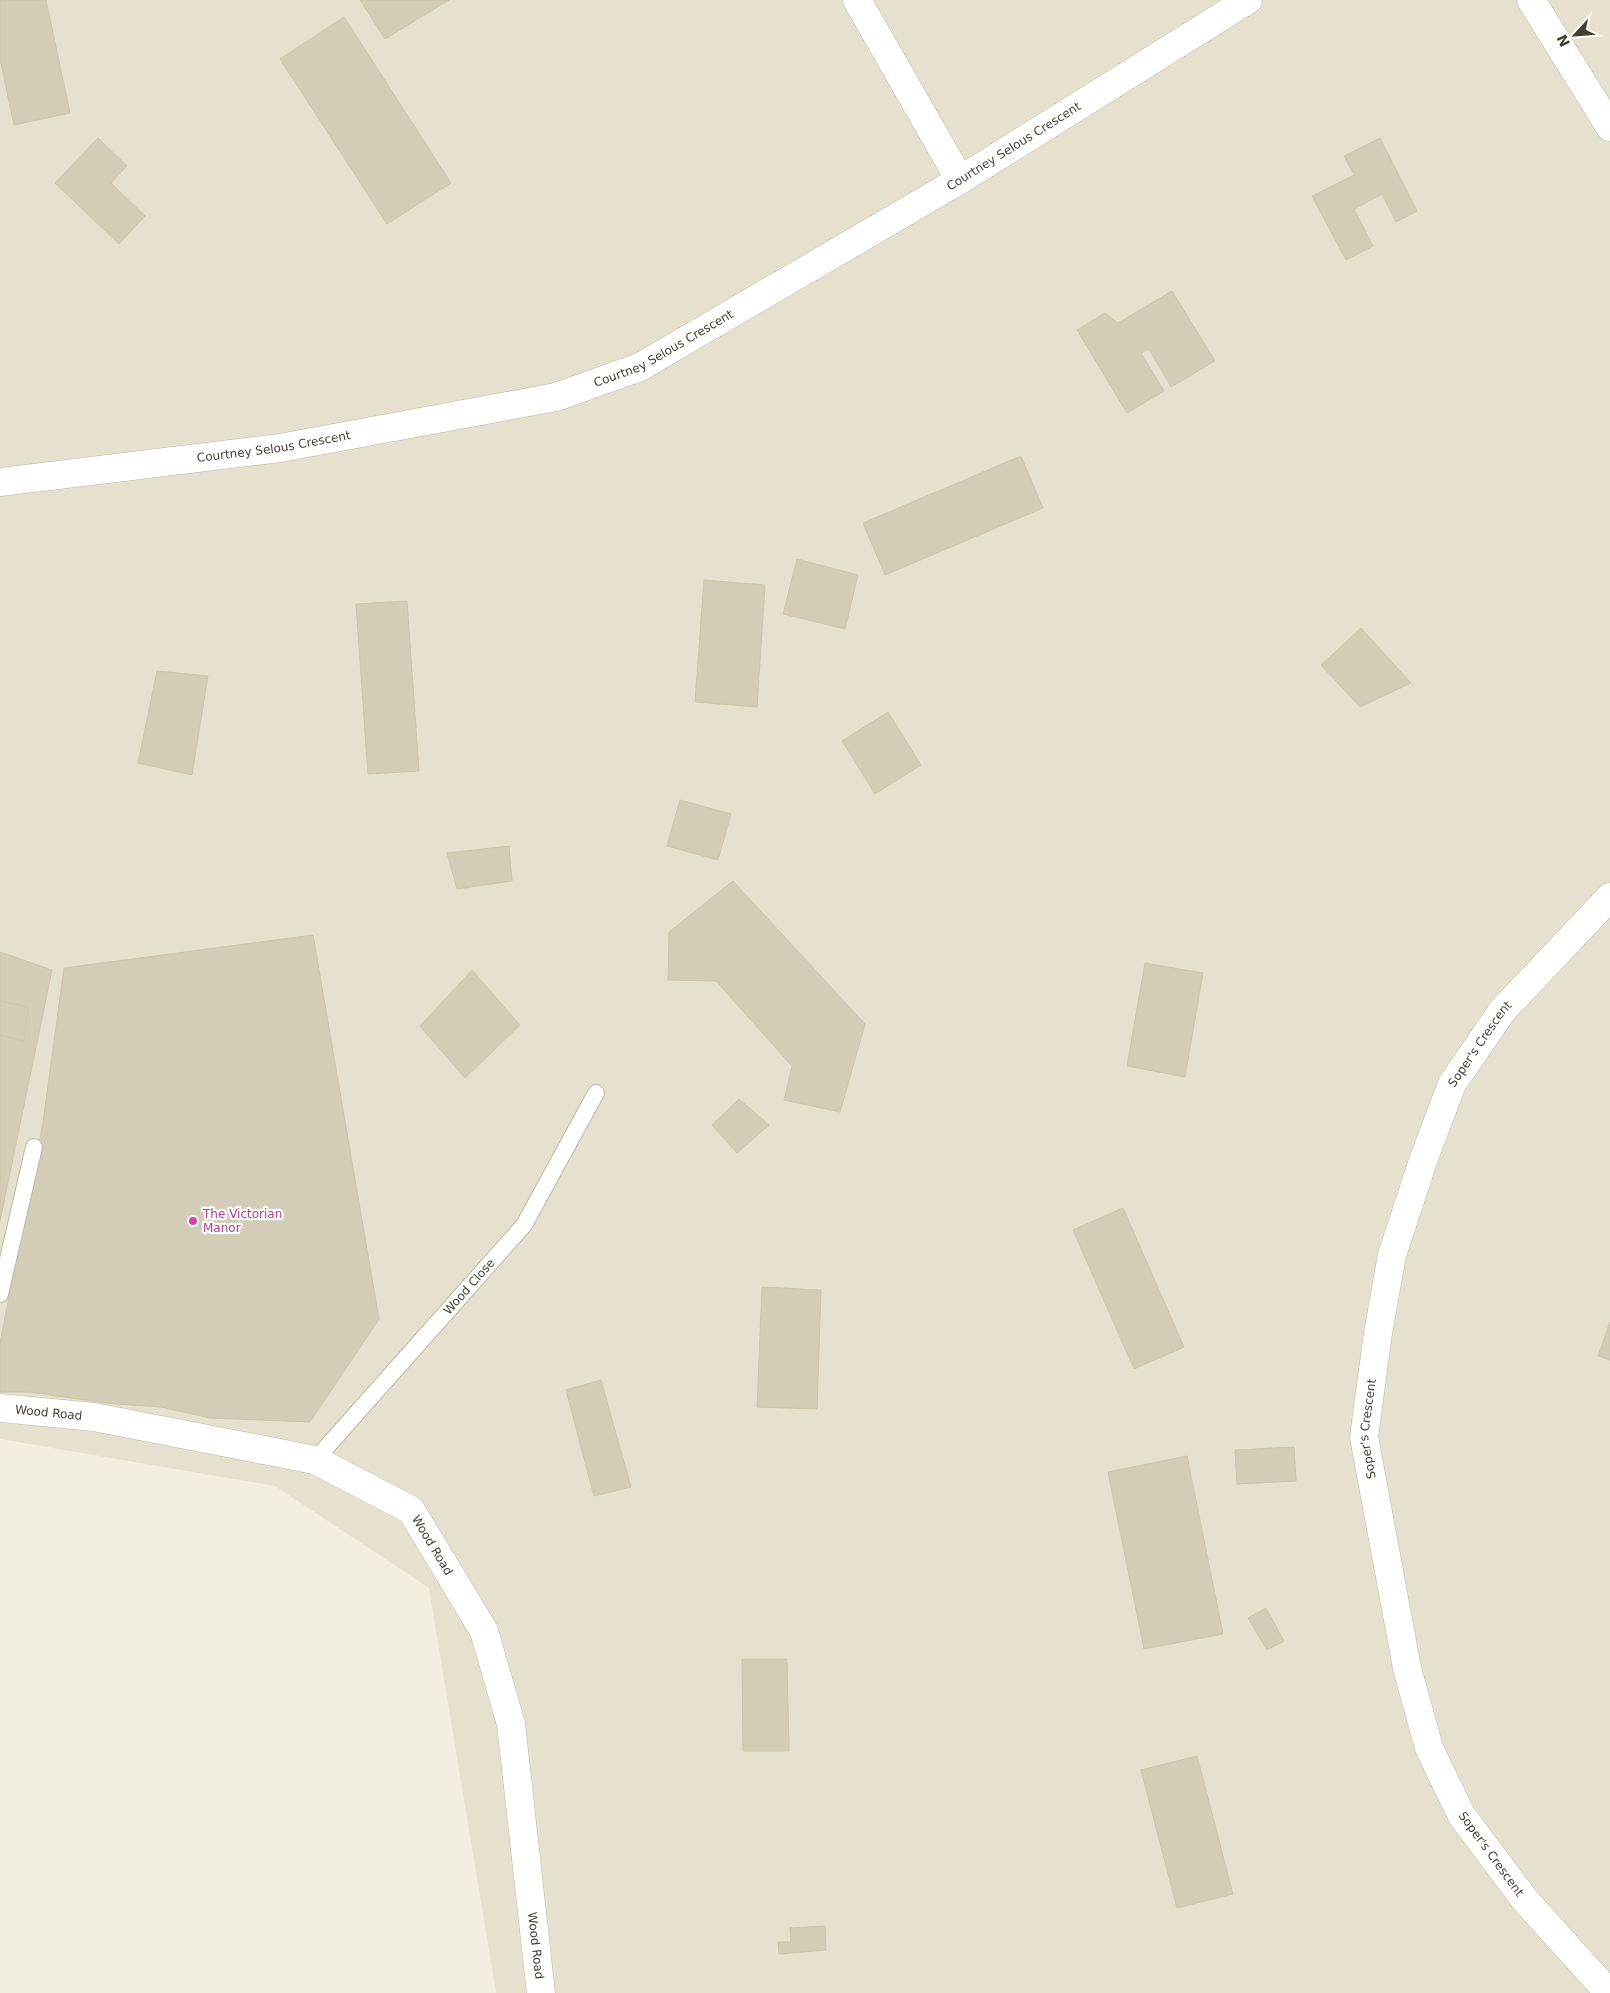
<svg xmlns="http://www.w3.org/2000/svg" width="1610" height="1993" viewBox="0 0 1610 1993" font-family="'DejaVu Sans',sans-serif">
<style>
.residential{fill:#e6e1cf}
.building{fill:#d3ccb6;stroke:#cfc4a9}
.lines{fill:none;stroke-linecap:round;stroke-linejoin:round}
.lane-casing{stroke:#bdb7a4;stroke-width:18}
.street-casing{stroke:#bdb7a4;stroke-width:29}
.lane{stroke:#fff;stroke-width:16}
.street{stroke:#fff;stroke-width:28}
.hotel-dot{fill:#d1479c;stroke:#fff;stroke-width:2}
.labels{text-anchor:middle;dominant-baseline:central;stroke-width:4.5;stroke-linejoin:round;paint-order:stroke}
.street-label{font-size:12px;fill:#433e32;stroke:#fff}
.hotel-label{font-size:12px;fill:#b23c85;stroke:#fff;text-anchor:start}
</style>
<rect width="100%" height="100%" fill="#f2efe1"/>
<polygon class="residential" points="0,0 1610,0 1610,1993 496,1993 429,1588 275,1486 0,1439"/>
<g class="building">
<polygon points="0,0 46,0 70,113 14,125 0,59"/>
<polygon points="360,0 449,0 385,39"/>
<polygon points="344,17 451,183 387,224 280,59"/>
<polygon points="98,138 127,166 111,183 145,216 119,244 55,183"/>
<polygon points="1380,138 1417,211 1396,222 1382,194 1354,209 1373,246 1346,260 1312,196 1354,175 1344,156"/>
<polygon points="1172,291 1215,361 1171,387 1149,349 1141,353 1164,391 1127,413 1077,330 1105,313 1118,323"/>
<polygon points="1021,456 1043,508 885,575 863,523"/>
<polygon points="797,559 858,575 845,629 783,614"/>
<polygon points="704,580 765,585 757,707 695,702"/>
<polygon points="407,601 419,771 368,774 356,604"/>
<polygon points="1361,628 1411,683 1360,707 1321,665"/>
<polygon points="157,671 208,676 192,775 138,763"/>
<polygon points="888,712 921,765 875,794 842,741"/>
<polygon points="680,800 731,814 718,860 667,846"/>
<polygon points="509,846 512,881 457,889 447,853"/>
<polygon points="733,881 865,1024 840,1112 784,1100 792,1066 716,981 668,980 669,932"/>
<polygon points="313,935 379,1319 310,1422 210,1418 161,1407 115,1404 28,1392 0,1392 0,1343 43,1122 64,968"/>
<polygon points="0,952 52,970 0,1221"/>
<polygon points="1145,963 1203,973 1185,1077 1127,1066"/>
<polygon points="472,970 520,1025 465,1078 420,1026"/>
<polygon points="0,1001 28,1007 24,1041 0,1035"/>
<polygon points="739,1099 769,1125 737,1153 712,1125"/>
<polygon points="1123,1208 1184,1347 1134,1369 1073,1230"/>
<polygon points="762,1287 821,1290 817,1409 757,1407"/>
<polygon points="1610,1322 1610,1360 1598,1356"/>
<polygon points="601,1380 631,1487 594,1496 566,1390"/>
<polygon points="1294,1447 1296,1481 1237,1484 1235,1450"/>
<polygon points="1187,1456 1223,1634 1144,1649 1108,1472"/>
<polygon points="1266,1608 1284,1641 1267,1650 1248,1618"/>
<polygon points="742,1659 787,1659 789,1751 743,1751"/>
<polygon points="1197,1756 1233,1894 1177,1908 1141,1770"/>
<polygon points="825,1926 826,1950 779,1954 778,1942 791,1942 790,1928"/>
</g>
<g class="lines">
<defs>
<g id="lane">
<polyline points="0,1294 34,1147"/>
<path id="s1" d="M315,1460L524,1225L596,1093"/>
</g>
<g id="street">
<polyline points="857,0 960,180"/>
<polyline points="1531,0 1610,127"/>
<path id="s2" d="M0,482L280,448L556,397L640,367L960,180L1248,0"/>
<path id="s3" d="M0,1408L94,1417L315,1460L411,1510L484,1631L511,1724L541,1993"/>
<path id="s4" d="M1609,1993L1525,1900L1462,1816L1429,1748L1407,1668L1364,1437L1378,1333L1392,1255L1424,1158L1452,1084L1502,1011L1610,897"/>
</g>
</defs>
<use href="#lane" class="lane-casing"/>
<use href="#street" class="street-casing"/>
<use href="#lane" class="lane"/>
<use href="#street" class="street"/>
</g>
<circle class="hotel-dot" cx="193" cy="1221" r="5"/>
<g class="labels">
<g class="street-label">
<text stroke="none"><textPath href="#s2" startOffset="1086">Courtney Selous Crescent</textPath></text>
<text stroke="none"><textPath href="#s2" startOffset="681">Courtney Selous Crescent</textPath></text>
<text stroke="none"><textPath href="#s2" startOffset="276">Courtney Selous Crescent</textPath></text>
<text stroke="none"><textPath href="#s4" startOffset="1038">Soper's Crescent</textPath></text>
<text stroke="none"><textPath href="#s1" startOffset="232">Wood Close</textPath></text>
<text stroke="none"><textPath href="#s3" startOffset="49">Wood Road</textPath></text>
<text stroke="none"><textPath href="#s4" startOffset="632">Soper's Crescent</textPath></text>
<text stroke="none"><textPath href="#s3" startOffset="469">Wood Road</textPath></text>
<text transform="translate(1491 1854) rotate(54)">Soper's Crescent</text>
<text stroke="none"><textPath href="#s3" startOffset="889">Wood Road</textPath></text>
</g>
<g class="hotel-label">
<text x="203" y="1214">The Victorian<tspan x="203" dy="14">Manor</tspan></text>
</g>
</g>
<g transform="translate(1575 35) rotate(244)" stroke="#ffffff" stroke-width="4" paint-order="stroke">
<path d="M0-4L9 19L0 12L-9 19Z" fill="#433e32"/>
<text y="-8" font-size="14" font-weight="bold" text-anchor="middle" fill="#433e32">N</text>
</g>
</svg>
